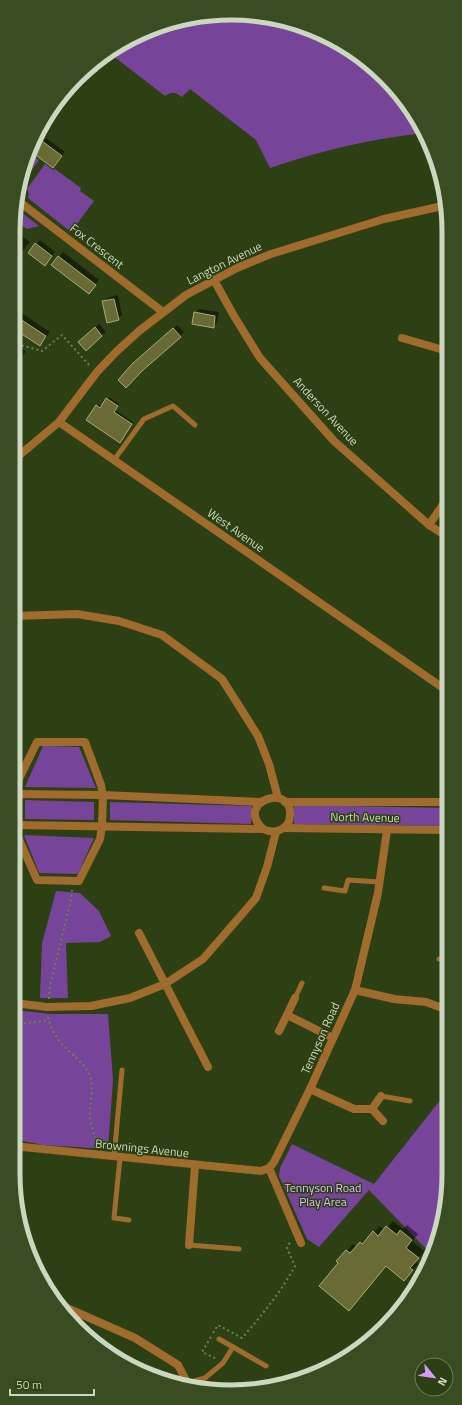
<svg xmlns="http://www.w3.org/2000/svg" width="462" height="1405" viewBox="0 0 462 1405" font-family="'Titillium Web',sans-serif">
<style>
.green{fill:#764499}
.shadow{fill:#0007}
.building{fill:#696a36;stroke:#aaab75}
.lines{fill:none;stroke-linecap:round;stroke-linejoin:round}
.path{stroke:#6d7e59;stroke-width:2;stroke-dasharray:2 3;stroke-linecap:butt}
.lane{stroke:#9f6c2d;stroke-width:5}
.street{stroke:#9f6c2d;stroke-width:8}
.labels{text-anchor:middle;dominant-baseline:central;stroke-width:3;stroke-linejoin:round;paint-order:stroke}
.street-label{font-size:12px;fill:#cbd8bf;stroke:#2d4013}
.park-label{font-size:12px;fill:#ddc0f5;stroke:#2d4013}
.rim{fill:none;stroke:#cbd8bf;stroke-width:5}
</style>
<rect width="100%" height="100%" fill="#2d4013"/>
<g class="green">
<path d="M189,17H274L340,42L385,77L426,133C373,138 320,151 270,168L256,140L190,89L182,97C175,92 173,91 165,96L108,52L110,50Z"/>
<polygon points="31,154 39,160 21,185 19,184"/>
<polygon points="45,164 53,170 55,169 81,188 80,191 94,201 71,232 28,198 29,193 27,189"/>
<polygon points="17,209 39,226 27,229 17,222"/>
<polygon points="43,746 79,747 96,788 25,787"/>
<polygon points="25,800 94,802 94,820 25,819"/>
<polygon points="110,802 252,806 251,824 110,820"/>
<polygon points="294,805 446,808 446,826 294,824"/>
<polygon points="24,835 94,838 78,874 39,873"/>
<polygon points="56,891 80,893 99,911 111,936 100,942 66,943 68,998 40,998 42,943"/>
<polygon points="14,1010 51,1014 108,1014 113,1080 108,1149 43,1145 13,1139"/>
<polygon points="445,1094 445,1217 430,1253 369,1190 319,1247 307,1239 279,1176 280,1168 292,1144 374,1184"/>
</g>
<g class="shadow">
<polygon points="46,138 65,152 57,163 43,142"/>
<polygon points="17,232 30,242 19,255 17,253"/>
<polygon points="40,240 55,252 45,265 36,244"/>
<polygon points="63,252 99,280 92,289 52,265"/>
<polygon points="118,295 122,315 118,319 103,302 107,298"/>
<polygon points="199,309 219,312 217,323 213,327 195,313"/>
<polygon points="17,310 50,332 40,345 17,330"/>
<polygon points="99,324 106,332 86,349 84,338"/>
<polygon points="177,325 184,332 142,370 137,361"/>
<polygon points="19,346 26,352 16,363 17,348"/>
<polygon points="109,397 119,404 115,410 133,422 121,441 97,406 99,404 102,407"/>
<polygon points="393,1221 403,1229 407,1225 418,1234 412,1241 424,1251 416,1261 418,1264 410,1274 386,1265 338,1261 353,1244 357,1248 366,1237 368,1238 380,1226 385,1230"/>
</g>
<g class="building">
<polygon points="42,141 62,156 53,168 33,153"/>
<polygon points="35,243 52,256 45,266 28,253"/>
<polygon points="58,256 96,285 89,294 51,265"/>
<polygon points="114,299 119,320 107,323 102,301"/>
<polygon points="194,312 215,316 214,328 192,324"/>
<polygon points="17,317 46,336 40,346 17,331"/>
<polygon points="95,327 102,336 86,351 78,342"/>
<polygon points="173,328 181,337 142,371 126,388 118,380 132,364"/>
<polygon points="106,398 118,406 114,412 132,424 120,443 86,420 96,405 100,408"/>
<polygon points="386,1226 397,1235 400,1230 412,1240 406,1248 419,1258 410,1268 413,1270 404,1281 386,1266 349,1311 319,1286 338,1263 336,1261 346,1250 350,1253 360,1242 362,1244 373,1231 378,1236"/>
</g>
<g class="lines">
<g class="path">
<polyline points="17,344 42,351 62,335 90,366"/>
<polyline points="49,999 50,986 71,900 72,890"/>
<path d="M48,1017C50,1026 55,1036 62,1044C71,1054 83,1062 89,1074C95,1087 89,1103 90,1117C91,1127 95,1137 99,1146"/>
<polyline points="14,1025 49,1020"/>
<path d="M213,1333L218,1325L242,1338C262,1315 281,1292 295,1266L287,1248L290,1242"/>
<polyline points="211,1337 202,1352 217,1359"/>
</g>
<g class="lane">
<polyline points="114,460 144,419 173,406 195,425"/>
<polyline points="324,888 345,891 348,880 379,882"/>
<polyline points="439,959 445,959"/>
<polyline points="295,998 302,983"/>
<polyline points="381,1096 410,1101"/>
<polyline points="114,1157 122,1070"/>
<polyline points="120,1158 114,1218 129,1220"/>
<polyline points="189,1245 239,1249"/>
<polyline points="219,1339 233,1347"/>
<polyline points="187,1383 205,1378 223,1363 233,1347 266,1366"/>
</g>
<g class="street">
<polyline points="17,200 163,312"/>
<polyline points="214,280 234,316 260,358 334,441 429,525 446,536"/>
<polyline points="402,338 447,351"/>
<polyline points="59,422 446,690"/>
<polyline points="16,458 59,422 97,372 116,352 139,331 186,295 237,268 271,254 384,219 447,205"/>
<polyline points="429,525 446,500"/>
<polyline points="15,616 77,614 119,621 162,635 222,679 258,736 269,764 278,798"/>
<polygon points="37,742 85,742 101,785 103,795 102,826 100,839 79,881 37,880 17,835 16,825 17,794 19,779"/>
<polyline points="15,794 103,795 261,802"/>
<polyline points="285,802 446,802"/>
<path d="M15,825L263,829C275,835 290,829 290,815C292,782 234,802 263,829"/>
<polyline points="284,828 446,830"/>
<polyline points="139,933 208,1067"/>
<polyline points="355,990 394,999 426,1002 445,1009"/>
<polyline points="14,1003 47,1007 91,1006 130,998 165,984 203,959 256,898 267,867 276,832"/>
<polyline points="287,1015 295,998"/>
<polyline points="279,1031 287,1015 333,1038"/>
<polyline points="310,1089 354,1109 372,1109 381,1096"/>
<polyline points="372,1109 383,1121"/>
<polyline points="13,1146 261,1171 269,1168 274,1162 310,1089 355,990 378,893 387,830"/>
<polyline points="269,1168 301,1243"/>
<polyline points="189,1245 195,1165"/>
<polyline points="58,1304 135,1338 178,1365 189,1386"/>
</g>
</g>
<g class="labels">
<g class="street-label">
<text transform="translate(97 246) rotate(38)">Fox Crescent</text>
<text transform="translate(224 263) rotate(-26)">Langton Avenue</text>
<text transform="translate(326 411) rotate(47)">Anderson Avenue</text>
<text transform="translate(236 530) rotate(35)">West Avenue</text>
<text transform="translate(365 817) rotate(1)">North Avenue</text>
<text transform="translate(320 1038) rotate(-66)">Tennyson Road</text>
<text transform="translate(142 1148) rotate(6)">Brownings Avenue</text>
</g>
<g class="park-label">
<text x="323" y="1187">Tennyson Road<tspan x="323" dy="14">Play Area</tspan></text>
</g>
</g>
<path d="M0 0H462V1405H0ZM231 20H231A211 211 0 0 1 442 231V1174A211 211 0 0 1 231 1385H231A211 211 0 0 1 20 1174V231A211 211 0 0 1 231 20Z" fill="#3a4c21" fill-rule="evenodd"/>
<path class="rim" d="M231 20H231A211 211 0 0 1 442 231V1174A211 211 0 0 1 231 1385H231A211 211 0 0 1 20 1174V231A211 211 0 0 1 231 20Z"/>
<g transform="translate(434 1377) rotate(119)"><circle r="19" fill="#2d4013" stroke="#6c7d58"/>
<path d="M0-3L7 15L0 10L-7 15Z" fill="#d39cfd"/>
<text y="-6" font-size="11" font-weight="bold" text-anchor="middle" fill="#cbd8bf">N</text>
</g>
<path d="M10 1389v6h84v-6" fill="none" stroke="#cbd8bf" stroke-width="2"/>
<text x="16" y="1389" font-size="12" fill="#cbd8bf" stroke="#2d4013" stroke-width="3" paint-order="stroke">50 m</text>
</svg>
